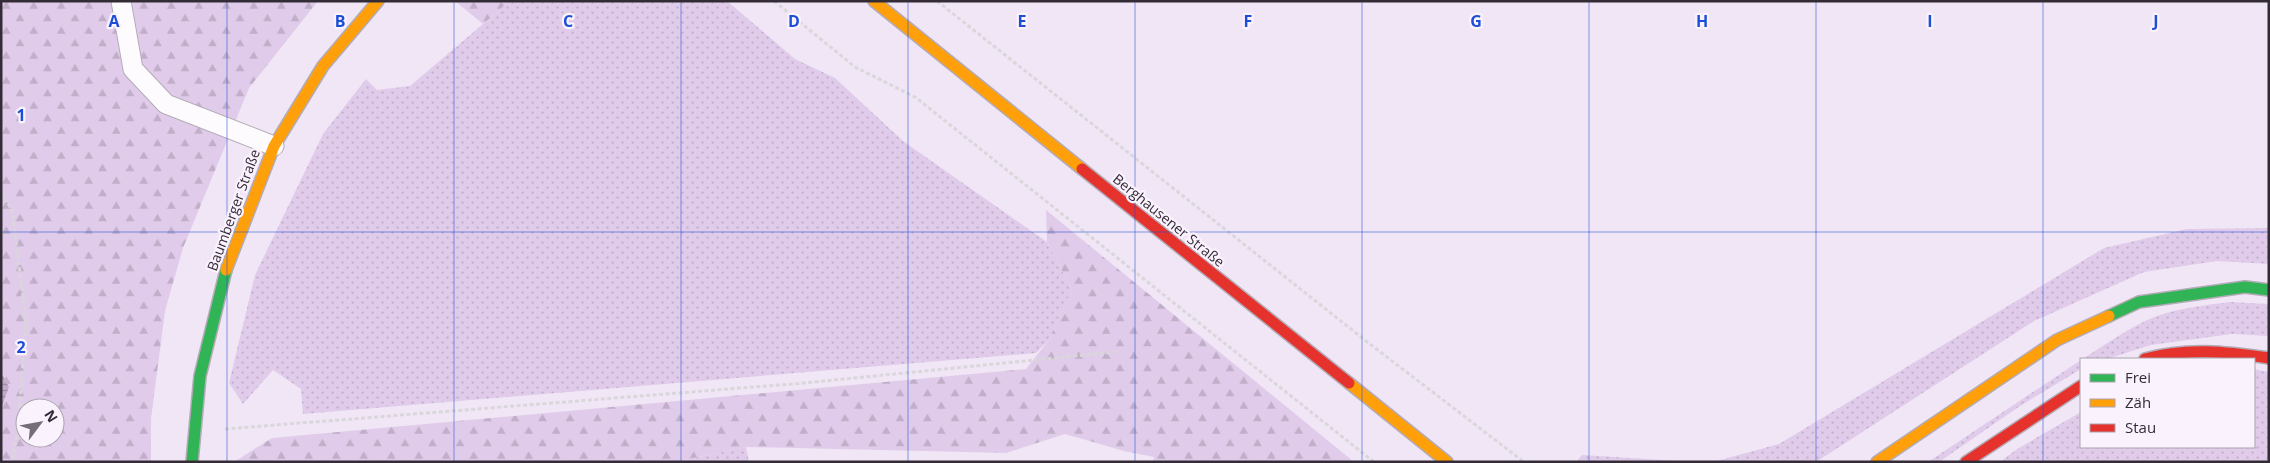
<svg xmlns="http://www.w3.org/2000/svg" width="2270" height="463" font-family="'Open Sans',sans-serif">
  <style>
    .grass { fill: url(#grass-dots) }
    .forest { fill: url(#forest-firs); fill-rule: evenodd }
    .water { fill: url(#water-rules) }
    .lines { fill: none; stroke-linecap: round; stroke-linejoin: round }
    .lane-casing { stroke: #b3abb7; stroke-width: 21 }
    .fast-casing { stroke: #b3abb7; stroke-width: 14 }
    .slow-casing { stroke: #b3abb7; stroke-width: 14 }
    .jam-casing { stroke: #b3abb7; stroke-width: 14 }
    .path { stroke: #dad7db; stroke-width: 3; stroke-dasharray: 4 2.5; stroke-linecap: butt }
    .lane { stroke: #fdfbfe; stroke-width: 19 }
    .fast { stroke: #30b455; stroke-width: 11 }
    .slow { stroke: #ff9f0a; stroke-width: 11 }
    .jam { stroke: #e5322d; stroke-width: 11 }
    .grid { fill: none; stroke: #1d4ed8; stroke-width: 1; stroke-opacity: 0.55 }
    .labels { text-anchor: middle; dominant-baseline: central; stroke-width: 4.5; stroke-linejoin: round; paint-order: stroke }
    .street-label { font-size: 14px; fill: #332c37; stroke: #faf2fd }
    .grid-label { font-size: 16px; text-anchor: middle; font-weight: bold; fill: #1d4ed8; stroke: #faf2fd; stroke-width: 4.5; stroke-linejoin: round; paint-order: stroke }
  </style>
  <defs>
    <pattern id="grass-dots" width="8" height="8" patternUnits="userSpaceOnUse" patternTransform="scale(1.25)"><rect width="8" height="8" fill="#e0ccea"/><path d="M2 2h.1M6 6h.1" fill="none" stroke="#c1afc9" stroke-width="1.8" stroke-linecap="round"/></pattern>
    <pattern id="forest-firs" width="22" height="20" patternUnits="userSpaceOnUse" patternTransform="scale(1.25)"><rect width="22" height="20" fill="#e0ccea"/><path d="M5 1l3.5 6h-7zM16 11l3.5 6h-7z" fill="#c1afc9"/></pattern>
    <pattern id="water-rules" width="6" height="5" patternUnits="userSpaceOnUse" patternTransform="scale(1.25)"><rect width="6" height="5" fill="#c1a9cd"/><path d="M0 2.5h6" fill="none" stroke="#9d8aa7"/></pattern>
  </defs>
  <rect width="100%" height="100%" fill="#f1e6f6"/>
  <g class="grass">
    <polygon points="510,1 727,1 795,59 835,78 903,141 1047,242 1072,290 1049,340 1036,353 303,414 301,389 273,370 243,404 229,383 255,275 323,134 366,79 377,90 410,86"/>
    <polygon points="2269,228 2269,264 2217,261 2144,272 2034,321 1816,462 1713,462 1779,444 2104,248 2187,229"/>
    <path d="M2230,302L2269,304V336L2232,334L2151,345L2107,359H2083C2106,344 2131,326 2157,316C2180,308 2206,305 2230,302Z"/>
    <polygon points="2081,360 2081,369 2020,406 1939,462 1928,462"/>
    <polygon points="2254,369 2269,372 2269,462 2000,462 2017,449 2081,412 2081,447 2254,447"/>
    <polygon points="746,447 749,462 675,462"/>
    <polygon points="1582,455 1695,462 1576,462"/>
  </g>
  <g class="forest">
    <path d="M1,1H318L249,88L183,248L165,311L151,419V462H1V409L9,387L1,372ZM25,408H55V438H25Z"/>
    <polygon points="455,1 510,1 483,24"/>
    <polygon points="1046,210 1354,462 1153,462 1154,457 1124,451 1065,434 1006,453 746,447 675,462 234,462 272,438 1026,369 1049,340 1072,290 1047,242"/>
  </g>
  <polygon class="water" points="1,372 9,387 1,409"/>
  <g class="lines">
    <defs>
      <polyline id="lane" points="121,1 133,69 166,104 274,146"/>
      <g id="fast">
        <polyline points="2109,316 2139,302 2245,287 2269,290"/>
        <polyline points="192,462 200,376 226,270"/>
      </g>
      <g id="slow">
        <polyline points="874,1 1082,169"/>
        <polyline points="226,270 274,146 323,66 378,1"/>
        <polyline points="1349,383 1447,462"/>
        <polyline points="1877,462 2057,340 2109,316"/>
      </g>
      <g id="jam">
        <polyline points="1082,169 1349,383"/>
        <path d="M2145,359C2187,347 2227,352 2269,358"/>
        <polyline points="1966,462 2081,386"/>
      </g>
    </defs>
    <use href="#lane" class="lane-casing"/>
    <use href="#fast" class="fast-casing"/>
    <use href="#slow" class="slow-casing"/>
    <use href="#jam" class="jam-casing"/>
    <g class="path">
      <polyline points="774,1 855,67 915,97 1374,462"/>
      <polyline points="937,1 1366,341 1524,462"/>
      <polyline points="1,193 12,210 26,320 18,428 12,462"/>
      <polyline points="225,429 804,383 1115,352"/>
    </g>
    <use href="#lane" class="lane"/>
    <use href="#fast" class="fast"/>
    <use href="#slow" class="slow"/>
    <use href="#jam" class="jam"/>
  </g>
  <path class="grid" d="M227,1V462M454,1V462M681,1V462M908,1V462M1135,1V462M1362,1V462M1589,1V462M1816,1V462M2043,1V462M1,232H2269"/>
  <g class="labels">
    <g class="street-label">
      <text transform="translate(233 210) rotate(-70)">Baumberger Straße</text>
      <text transform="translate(1169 220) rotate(39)">Berghausener Straße</text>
    </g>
  </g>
  <g class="grid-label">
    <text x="114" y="27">A</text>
    <text x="340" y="27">B</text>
    <text x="568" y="27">C</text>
    <text x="794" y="27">D</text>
    <text x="1022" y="27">E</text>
    <text x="1248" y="27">F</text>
    <text x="1476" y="27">G</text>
    <text x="1702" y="27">H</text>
    <text x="1930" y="27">I</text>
    <text x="2156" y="27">J</text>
    <text x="21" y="121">1</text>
    <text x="21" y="353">2</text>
  </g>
  <rect width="2270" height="463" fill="none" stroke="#332c37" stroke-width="5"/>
  <rect x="2080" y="358" width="175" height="90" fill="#faf2fd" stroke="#aaa3ae"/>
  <rect x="2090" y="374" width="25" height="8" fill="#30b455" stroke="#aaa3ae"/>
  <text x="2125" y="383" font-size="15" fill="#332c37">Frei</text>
  <rect x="2090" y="399" width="25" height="8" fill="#ff9f0a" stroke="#aaa3ae"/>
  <text x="2125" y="408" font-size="15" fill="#332c37">Zäh</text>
  <rect x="2090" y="424" width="25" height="8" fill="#e5322d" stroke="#aaa3ae"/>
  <text x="2125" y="433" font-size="15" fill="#332c37">Stau</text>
  <g transform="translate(40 423) rotate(58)"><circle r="24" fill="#faf2fd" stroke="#aaa3ae"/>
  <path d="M0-4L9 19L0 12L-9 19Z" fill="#766d7a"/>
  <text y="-8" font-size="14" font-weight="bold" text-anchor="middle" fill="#332c37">N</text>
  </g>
</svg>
